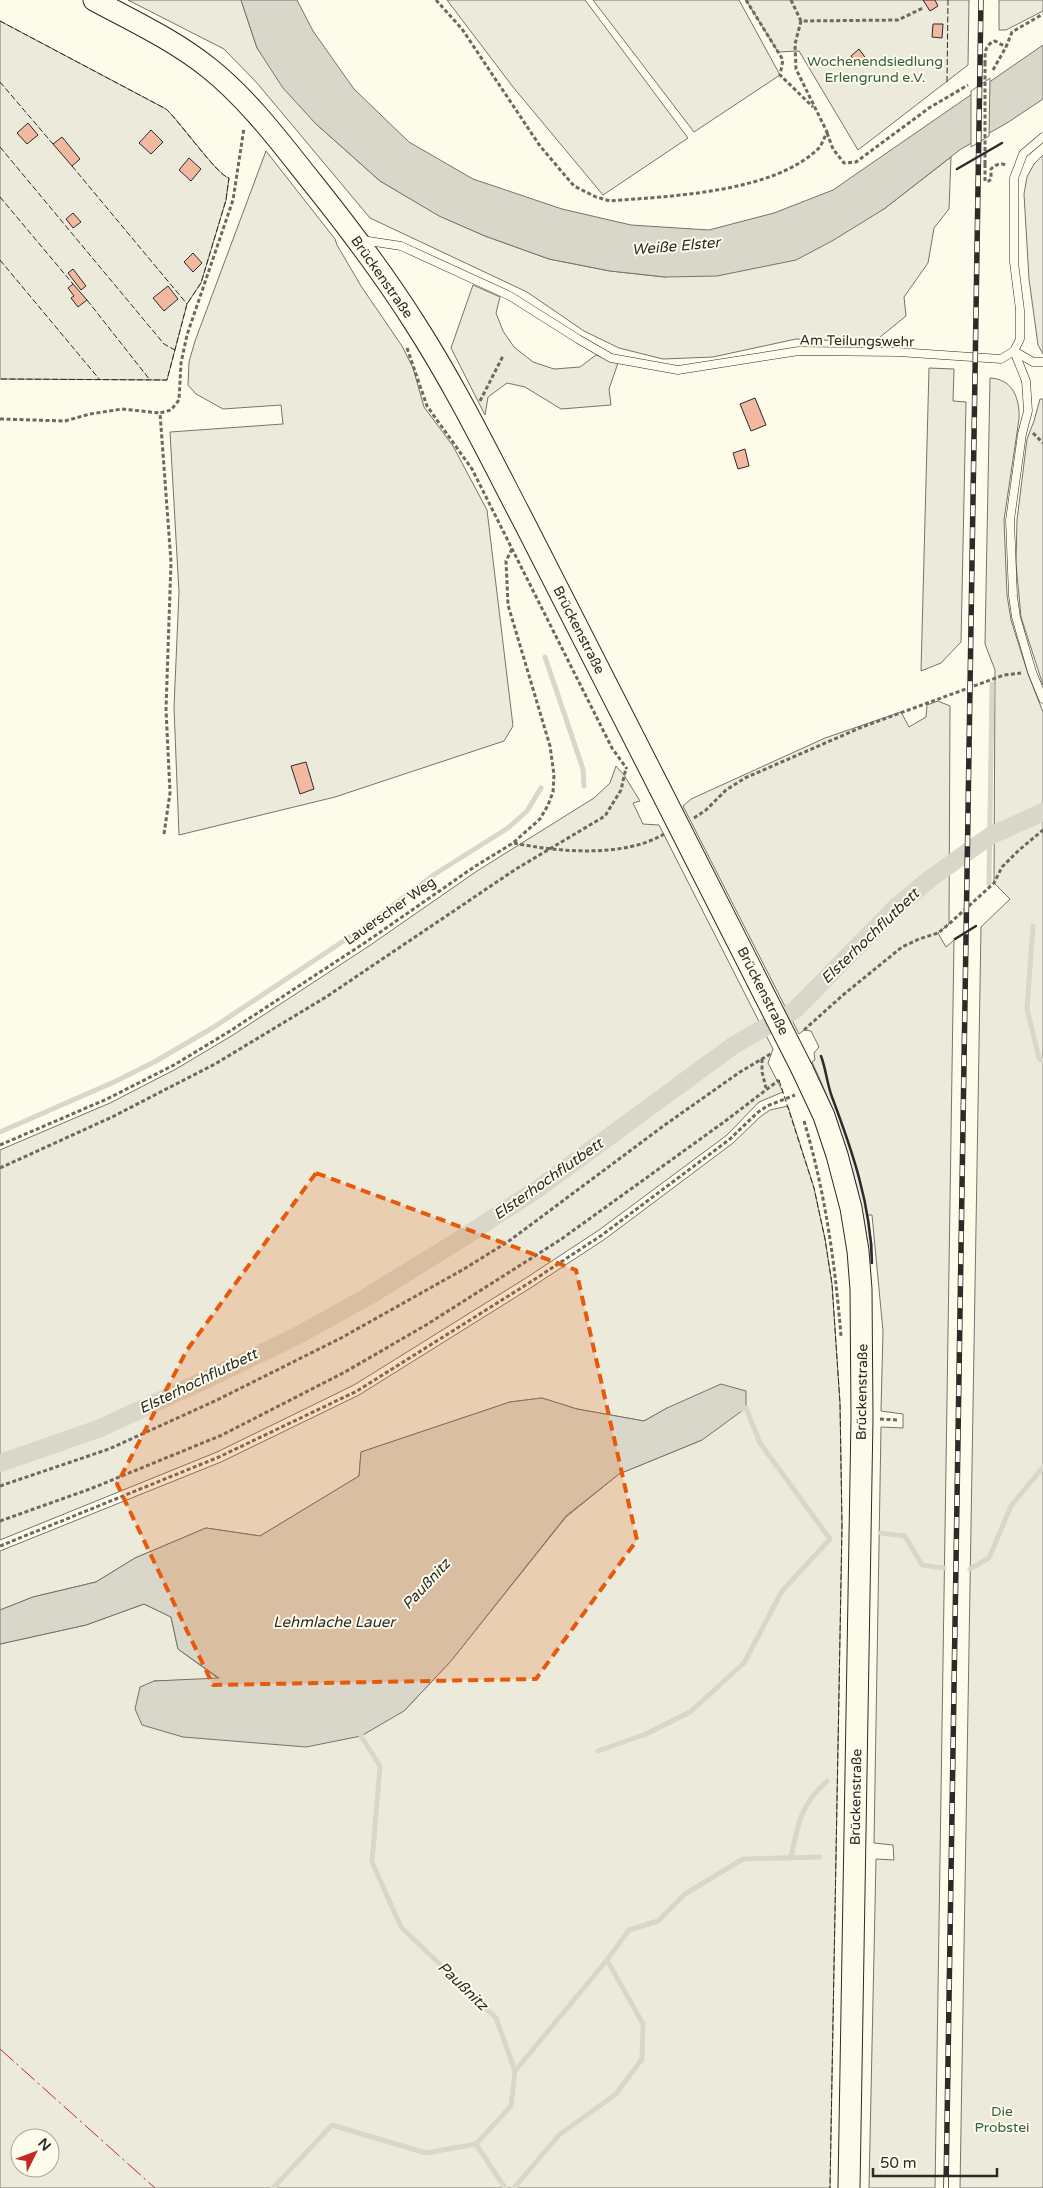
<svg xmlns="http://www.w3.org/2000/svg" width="1043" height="2188" font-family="'Varela Round',sans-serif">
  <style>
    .green { fill: #ecebdb; stroke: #74746e; fill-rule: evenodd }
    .parking { fill: #eceadb; stroke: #74746e }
    .water { fill: #d8d7c9; stroke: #74746e }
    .pier { fill: #fdfbea; stroke: #74746e }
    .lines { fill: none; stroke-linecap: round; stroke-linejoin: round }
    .stream { stroke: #d8d7c9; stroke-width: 5 }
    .canal { stroke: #d8d7c9; stroke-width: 18 }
    .building { fill: #f2b8a0; stroke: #2b2b2b }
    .service-casing { stroke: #2b2b2b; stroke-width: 9 }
    .secondary-casing { stroke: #2b2b2b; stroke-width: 23 }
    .path { stroke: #6a6964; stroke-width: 3; stroke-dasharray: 4 2.5; stroke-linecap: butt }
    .service { stroke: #fdfbea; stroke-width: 8 }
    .secondary { stroke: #fdfbea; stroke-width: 21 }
    .rail-casing { stroke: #2b2b2b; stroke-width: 5.5 }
    .rail { stroke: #fdfbea; stroke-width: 4; stroke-dasharray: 11; stroke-linecap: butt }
    .secondary-bridge-casing { stroke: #2b2b2b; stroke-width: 23; stroke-linecap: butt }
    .path-bridge { stroke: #6a6964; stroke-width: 3; stroke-dasharray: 4 2.5; stroke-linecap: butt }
    .secondary-bridge { stroke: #fdfbea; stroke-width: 21 }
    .fence { stroke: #2b2b2b; stroke-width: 1; stroke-dasharray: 6 2.5; stroke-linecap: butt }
    .wall { stroke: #2b2b2b; stroke-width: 2.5 }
    .power { stroke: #c62828; stroke-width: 1; stroke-dasharray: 18 4 2.5 4; stroke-linecap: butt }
    .marked { fill: #e8590c; fill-opacity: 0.2; stroke: #e8590c; stroke-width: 4; stroke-dasharray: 10 6; stroke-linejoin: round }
    .labels { text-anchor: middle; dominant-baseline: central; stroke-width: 4; stroke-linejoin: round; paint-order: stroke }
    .park-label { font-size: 14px; fill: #34623c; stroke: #fdfbea }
    .street-label { font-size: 14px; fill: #2b2b2b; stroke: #fdfbea }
    .water-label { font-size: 15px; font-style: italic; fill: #2b2b2b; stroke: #fdfbea }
  </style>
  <rect width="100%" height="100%" fill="#fdfbea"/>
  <g class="green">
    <polygon points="128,0 241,0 257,48 315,123 380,181 440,216 485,236 549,259 610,271 665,277 884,209 951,157 949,209 934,228 928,263 904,297 906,316 874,342 796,339 713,357 663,359 619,348 584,331 527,292 370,218 257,83 224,49"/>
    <polygon points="447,0 585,0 688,138 603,195 513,87"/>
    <polygon points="593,0 739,0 780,75 694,132"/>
    <polygon points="746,0 969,0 968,65 858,150 799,51 778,52"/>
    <polygon points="999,0 1043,0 1043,11 1006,30 999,30"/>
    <path d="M0,21L166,109C180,121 218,176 229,178L226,200L201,283L187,304L167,380L0,379Z"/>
    <polygon points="266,151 335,239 337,245 361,286 402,346 413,368 424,407 453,446 487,510 513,726 504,741 335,797 179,835 174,707 179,592 170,432 283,424 281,405 223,409 196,394 188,385 189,362 195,341"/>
    <polygon points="1043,155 1043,354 1038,345 1029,279 1024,194 1027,177 1034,164"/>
    <polygon points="929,368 954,369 953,401 966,402 961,642 941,663 921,671"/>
    <path d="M990,378C1013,379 1020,399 1019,419L1004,520L1007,595L1011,620L1028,674L1043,712V2188H960L981,927L1010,899L994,883L995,670L985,644Z"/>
    <polygon points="1040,399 1043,399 1043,685 1021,617 1016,564 1017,520 1027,439 1034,421"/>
    <path d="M938,701L950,706L949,924L938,933L946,947L954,940L935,2188H869L876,1859L894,1860L893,1845L874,1843L881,1427L903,1428V1414L881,1411L883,1331L872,1215H867L872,1244V1263H870C863,1193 842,1126 812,1062L815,1060L814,1053L819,1047L811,1031L804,1030L799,1034L683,806L691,799L825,738L901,712L909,727L926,717L927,705Z"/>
    <polygon points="616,766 624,775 640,801 633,803 643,824 659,825 773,1049 768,1063 783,1092 759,1102 727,1135 599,1230 526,1278 354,1385 217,1452 0,1540 0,1150 110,1103 176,1069 233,1035 369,946 477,871 594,798 610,783"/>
    <path d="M788,1106L814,1188L825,1239L832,1284L840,1403L842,1526L830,2188H0V1644L86,1625L144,1604L171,1617L178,1649L219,1679L154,1681L404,1711L451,1661L566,1517L619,1474L702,1440L667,1408L644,1421L577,1409L542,1398L510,1402L361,1452L359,1476L260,1536L206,1528L135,1558L96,1582L33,1597L0,1610V1551L221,1462L359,1395L532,1287L605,1239L733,1143L760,1117L770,1110ZM20,2138H50V2168H20Z"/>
  </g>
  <polygon class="parking" points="473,285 500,297 496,313 503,331 514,347 533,362 554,369 580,367 596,355 618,363 609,389 611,405 561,409 525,387 507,383 488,397 485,415 451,348"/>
  <g class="water">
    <polygon points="241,0 297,0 313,31 354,89 409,142 473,179 562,209 631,225 709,230 774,213 833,190 1043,45 1043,99 1007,123 961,149 884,209 832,241 796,260 717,276 665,277 610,271 549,259 485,236 439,216 380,181 315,123 283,88 257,48"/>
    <polygon points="721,1384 746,1391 746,1408 702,1440 619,1474 566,1516 451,1661 404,1711 361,1736 306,1747 183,1737 142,1725 135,1709 140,1687 154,1681 219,1678 178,1649 171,1617 144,1604 86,1625 0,1644 0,1610 33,1597 96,1582 135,1558 206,1528 260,1536 359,1476 361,1452 510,1402 542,1398 577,1409 644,1421 667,1408"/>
  </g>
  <polygon class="pier" points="990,78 989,136 971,147 971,91"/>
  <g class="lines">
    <g class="stream">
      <polyline points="545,657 583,769 584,786"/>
      <polyline points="989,884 992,684"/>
      <polyline points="1033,926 1027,1009 1039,1058 1043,1061"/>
      <polyline points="0,1132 114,1082 156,1061 214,1027 357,932 435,874 508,828 527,811 541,788"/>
      <polyline points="881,1533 905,1536 922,1565 944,1568"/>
      <polyline points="970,1569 989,1558 1011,1506 1043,1467"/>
      <polyline points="361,1731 361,1736 380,1766 372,1862 401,1927 496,2018 515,2071 511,2106 476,2144"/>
      <polyline points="598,1751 646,1734 690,1712 744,1663 782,1591 830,1539 760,1443 746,1408 741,1409"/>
      <path d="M791,1858C798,1823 800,1806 827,1781"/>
      <polyline points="515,2071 607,1960"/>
      <polyline points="476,2144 505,2188"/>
      <polyline points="273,2188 332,2125 426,2153 476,2144"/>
      <polyline points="514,2188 559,2135 616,2094 642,2059 643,2024 607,1960 629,1930 658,1921 685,1894 743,1859 820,1857"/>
    </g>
    <polyline class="canal" points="0,1463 98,1429 205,1380 293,1338 367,1297 456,1242 539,1188 734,1045 795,1010 894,909 931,878 990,836 1043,812"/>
  </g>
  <g class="building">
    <polygon points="923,0 935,0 938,6 930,11"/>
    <polygon points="933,24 943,24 942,38 932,37"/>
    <polygon points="859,49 867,60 859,66 851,56"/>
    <polygon points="28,123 38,135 27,144 17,133"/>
    <polygon points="151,130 163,142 151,154 139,143"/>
    <polygon points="62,137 80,159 72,166 53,144"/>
    <polygon points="189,158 201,169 191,181 179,170"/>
    <polygon points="73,213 81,222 73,228 66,219"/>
    <polygon points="193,253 202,263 193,272 184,262"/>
    <polygon points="73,269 86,286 81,290 68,273"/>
    <polygon points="73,284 87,300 78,307 71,298 74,296 68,288"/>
    <polygon points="168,286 178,299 164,311 153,298"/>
    <polygon points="755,398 766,425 751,431 740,404"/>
    <polygon points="745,449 749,466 738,469 733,453"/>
    <polygon points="306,762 314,789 300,794 291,766"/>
  </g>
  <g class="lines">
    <defs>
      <g id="service">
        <polyline points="362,240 401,246 510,296 578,339 611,358 678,370 799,351 898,352 1001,359 1014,351 1020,339 1020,310 1014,262 1014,178 1023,154 1043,137"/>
        <polyline points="1014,351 1026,381 1028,411 1022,434 1010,520 1013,596 1016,617 1032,672 1043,699"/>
        <polyline points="1014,351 1033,362 1043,362"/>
      </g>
      <g id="secondary">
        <path d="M94,0C133,21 174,40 209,68C249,100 280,142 312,182C348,227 383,273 414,322C456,387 490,457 526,526C570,613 614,700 659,787"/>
        <polyline points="802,1069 824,1116 837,1155 851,1208 858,1251 861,1289 862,1418 849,2188"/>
      </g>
    </defs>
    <use href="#service" class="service-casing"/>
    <use href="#secondary" class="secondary-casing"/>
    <g class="path">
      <path d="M436,0L462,29L540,146L574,186L596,197L610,201C670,196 772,193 818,149C822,145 824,138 827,132L796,69L795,44L801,21"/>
      <polyline points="746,0 783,60 780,75 813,107"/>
      <polyline points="791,0 801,21 898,20 923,8"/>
      <path d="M985,64C985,54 984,45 995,41L1006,47"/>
      <polyline points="993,70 1006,47 1012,32 1043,14"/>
      <polyline points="827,133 833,149 844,163 856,162 929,108 968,85"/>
      <path d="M985,164V181H989L991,179V169C996,164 1001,163 1007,165"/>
      <polyline points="407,348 427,406 472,469 612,748 627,769"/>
      <polyline points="480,401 503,356"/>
      <polyline points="0,419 65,421 90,414 122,409 160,413"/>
      <polyline points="1033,433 1043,443"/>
      <polyline points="694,818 706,810 726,790 745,778 862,727 1004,675 1021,673"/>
      <polyline points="164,834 170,793 166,709 171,562 160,413 171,410 179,400 181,363 187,335 233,200 244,128"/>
      <path d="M514,843C558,852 624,858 664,834"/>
      <polyline points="804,1030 843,995 902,947 919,939 938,933 949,924 994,883 1002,867 1019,850 1043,830"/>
      <polyline points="762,1059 762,1072 766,1088"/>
      <path d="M804,1121C825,1191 835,1263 841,1336"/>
      <polyline points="0,1145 107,1099 174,1065 230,1031 366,942 474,867 513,843 540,819 548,805 553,792 554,775 550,746 508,605 506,561 512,549"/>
      <polyline points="0,1168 112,1117 215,1064 326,997 516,869 605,816 621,790 626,768"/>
      <polyline points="880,1419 897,1420"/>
      <polyline points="0,1486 109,1449 217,1400 341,1338 464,1269 509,1241 662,1127 740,1072 772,1053"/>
      <polyline points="0,1521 90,1489 222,1435 345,1372 426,1325 560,1240 724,1122 779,1080"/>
      <polyline points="0,1546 219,1457 357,1391 529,1283 602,1235 730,1139 757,1113 767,1106 795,1095"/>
    </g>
    <use href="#service" class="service"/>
    <use href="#secondary" class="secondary"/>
    <defs>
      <polyline id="rail" points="946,2188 981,0"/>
    </defs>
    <use href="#rail" class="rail-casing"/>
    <use href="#rail" class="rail"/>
    <defs>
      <polyline id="secondary-bridge" points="659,787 802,1069"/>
    </defs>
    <use href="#secondary-bridge" class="secondary-bridge-casing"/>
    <polyline class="path-bridge" points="985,164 985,64"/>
    <use href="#secondary-bridge" class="secondary-bridge"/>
    <g class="fence">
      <path d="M0,21L166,109C179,121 218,176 229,178L226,200L201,283L187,304L167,380L0,379"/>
      <polyline points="0,82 53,144"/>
      <polyline points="947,82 948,0"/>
      <polyline points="0,147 164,344 175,350"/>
      <polyline points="72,166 187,304"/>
      <polyline points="0,197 73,284"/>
      <polyline points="0,260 100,380"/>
      <polyline points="87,300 150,380"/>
      <polyline points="779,1080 814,1188 825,1239 832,1284 840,1403 842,1526 830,2188"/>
    </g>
    <g class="wall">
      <polyline points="957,169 1002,143"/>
      <polyline points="955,939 976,926"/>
      <path d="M821,1056C826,1069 827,1084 832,1097C852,1150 871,1205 872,1263"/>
    </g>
    <polyline class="power" points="0,2049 155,2188"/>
  </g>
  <path class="marked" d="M316,1173L576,1270L637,1540L536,1679L213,1685L117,1484L187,1350Z"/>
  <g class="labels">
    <g class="park-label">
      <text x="875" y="61">Wochenendsiedlung<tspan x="875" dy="16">Erlengrund e.V.</tspan></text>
      <text x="1002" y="2111">Die<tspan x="1002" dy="16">Probstei</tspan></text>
    </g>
    <g class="street-label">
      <text transform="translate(382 277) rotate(55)">Brückenstraße</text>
      <text transform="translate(857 341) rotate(1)">Am Teilungswehr</text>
      <text transform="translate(579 630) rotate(63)">Brückenstraße</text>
      <text transform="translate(390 911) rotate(-35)">Lauerscher Weg</text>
      <text transform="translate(763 991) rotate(63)">Brückenstraße</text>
      <text transform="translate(862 1392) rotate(-89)">Brückenstraße</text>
      <text transform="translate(856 1797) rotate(-89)">Brückenstraße</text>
    </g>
    <g class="water-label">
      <text transform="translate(676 246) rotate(-5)">Weiße Elster</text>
      <text transform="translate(870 936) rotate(-44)">Elsterhochflutbett</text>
      <text transform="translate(548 1179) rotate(-35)">Elsterhochflutbett</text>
      <text transform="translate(198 1381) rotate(-26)">Elsterhochflutbett</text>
      <text transform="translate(426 1584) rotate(-47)">Paußnitz</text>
      <text x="334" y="1622">Lehmlache Lauer</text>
      <text transform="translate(463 1986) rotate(44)">Paußnitz</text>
    </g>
  </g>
  <g transform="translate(35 2153) rotate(48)"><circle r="24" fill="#fdfbea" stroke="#a9a89e"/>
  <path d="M0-4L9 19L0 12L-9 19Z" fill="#c62828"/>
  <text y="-8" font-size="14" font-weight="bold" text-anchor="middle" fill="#2b2b2b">N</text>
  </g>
  <path d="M873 2168v8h124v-8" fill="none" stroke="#2b2b2b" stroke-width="2.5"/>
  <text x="880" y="2168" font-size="15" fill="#2b2b2b" stroke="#fdfbea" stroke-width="4" paint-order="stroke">50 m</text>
</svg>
